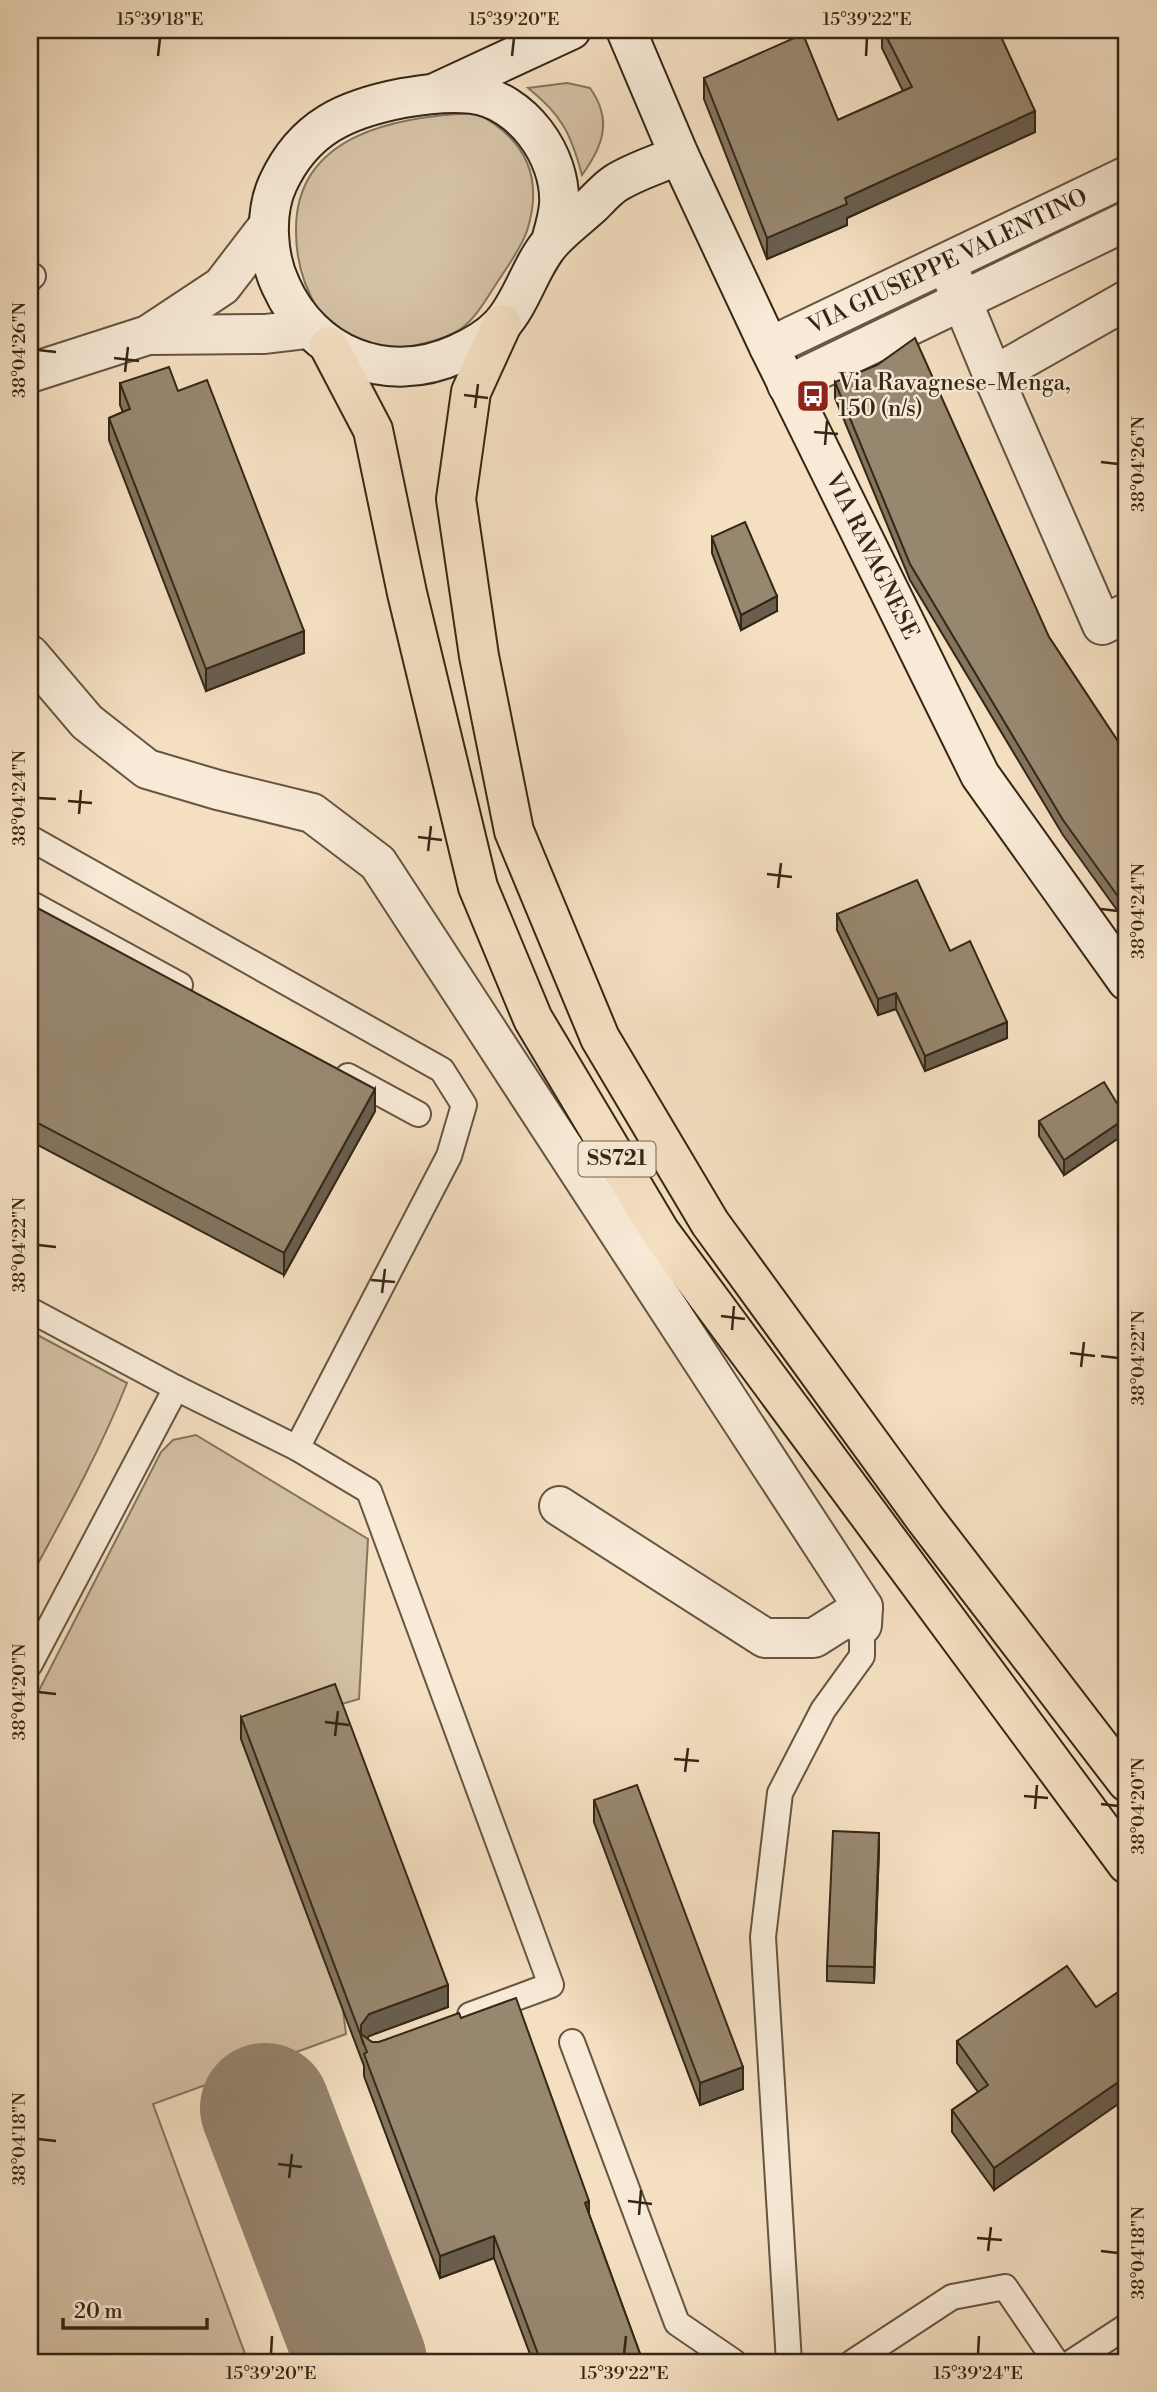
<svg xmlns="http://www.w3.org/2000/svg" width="1157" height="2392" font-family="'Libre Bodoni',serif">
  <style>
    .green { fill: #d4c0a4; stroke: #84745d; stroke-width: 2 }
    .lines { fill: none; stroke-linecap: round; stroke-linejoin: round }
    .taxiway { stroke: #94836c; stroke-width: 130 }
    .service-casing { stroke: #655541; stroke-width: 28 }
    .minor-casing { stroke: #655541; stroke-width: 42 }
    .secondary-casing { stroke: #352716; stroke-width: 42 }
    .trunk-casing { stroke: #352716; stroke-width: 42 }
    .service { stroke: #f8ead7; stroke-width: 24 }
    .minor { stroke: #f8ead7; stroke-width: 38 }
    .secondary { stroke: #f8ead7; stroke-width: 38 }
    .trunk { stroke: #f4dfc1; stroke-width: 38 }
    .wall { fill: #83745f; stroke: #352716; stroke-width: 2 }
    .shaded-wall { fill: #6a5e4e; stroke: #352716; stroke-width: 2 }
    .building { fill: #98876f; stroke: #352716; stroke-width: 2 }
    .ticks { fill: none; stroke: #352716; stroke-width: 2.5 }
    .labels { text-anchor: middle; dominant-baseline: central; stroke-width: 5; stroke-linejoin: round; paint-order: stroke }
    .shield { fill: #f8ead7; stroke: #706250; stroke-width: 2 }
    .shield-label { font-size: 21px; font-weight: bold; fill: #352716 }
    .street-label { font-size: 23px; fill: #352716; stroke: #f8ead7 }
    .poi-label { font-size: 23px; fill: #352716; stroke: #f8ead7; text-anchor: start }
    .neatline { fill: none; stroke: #352716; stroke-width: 2.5 }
    .ticks-label { font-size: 18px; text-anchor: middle; fill: #352716 }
  </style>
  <rect width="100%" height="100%" fill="#f4dfc1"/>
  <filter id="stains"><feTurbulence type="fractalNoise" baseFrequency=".00286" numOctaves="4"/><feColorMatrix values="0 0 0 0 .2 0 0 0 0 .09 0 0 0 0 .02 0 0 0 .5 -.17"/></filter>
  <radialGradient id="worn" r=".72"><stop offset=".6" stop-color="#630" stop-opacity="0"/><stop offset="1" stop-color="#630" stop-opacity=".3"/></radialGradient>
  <g class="green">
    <path d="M567,83L590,88C613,120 603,146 582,175C571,134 562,115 528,88Z"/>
    <path d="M476,113C525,138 544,177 527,231C521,248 508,266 498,281C487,298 473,324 454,333C436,342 396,352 377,346C365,343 354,337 343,330C334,325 325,320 319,311C303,286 296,261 296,231C295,133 399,116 476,113Z"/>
    <path d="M30,1331L127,1383C100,1451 65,1514 30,1578Z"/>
    <polygon points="196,1435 368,1539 359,1699 335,1706 343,2010 346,2034 153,2104 248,2362 30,2362 30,1708 161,1452 173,1440"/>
  </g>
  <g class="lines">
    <polyline class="taxiway" points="265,2108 362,2362"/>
    <defs>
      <g id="service">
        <polyline points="30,279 33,276"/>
        <polyline points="30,838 442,1070 464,1105 449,1156 297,1448 369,1491 551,1985 470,2015"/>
        <polyline points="30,903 180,985"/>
        <polyline points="348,1076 418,1114"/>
        <polyline points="30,1310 176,1388 297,1448"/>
        <polyline points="30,1664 176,1388"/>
        <polyline points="572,2042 677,2323 734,2362"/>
        <polyline points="789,2362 763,1937 780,1793 823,1710 862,1656 862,1625"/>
        <polyline points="853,2362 952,2297 1005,2287 1056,2362"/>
        <polyline points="1072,2362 1127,2326"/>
      </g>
      <g id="minor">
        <polyline points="953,279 993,376 1127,300"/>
        <polyline points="148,335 265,334 307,329"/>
        <path id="s1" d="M769,347L1127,176"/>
        <polyline points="30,373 148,335 222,286 268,226"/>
        <polyline points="993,376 1102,625 1127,613"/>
        <polyline points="787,385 1127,221"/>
        <polyline points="30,655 87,722 147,769 218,790 312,813 378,863 863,1607 862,1625"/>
        <polyline points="559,1506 765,1638 814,1638 863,1607"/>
      </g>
      <g id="secondary">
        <path id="s2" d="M626,30L679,155L769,347L980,775L1127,981"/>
        <polyline points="437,92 571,30"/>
        <path d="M551,241C554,230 558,217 559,205C562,156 522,100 472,94C448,91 426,94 403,98C346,109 304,127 278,183C264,213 267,257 281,286C312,355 386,386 457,354C473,347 488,339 501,325C523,301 531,263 553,240C565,227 580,216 593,204C600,197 608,188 616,183C635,171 659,164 679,155"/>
      </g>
      <g id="trunk">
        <polyline points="502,324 471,392 456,499 479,656 514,831 600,1038 710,1223 926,1520 1127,1782"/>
        <polyline points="329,346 373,430 407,593 478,887 533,1019 660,1232 1127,1864"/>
      </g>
    </defs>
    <use href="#service" class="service-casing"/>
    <use href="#minor" class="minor-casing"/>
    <use href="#secondary" class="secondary-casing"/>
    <use href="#trunk" class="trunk-casing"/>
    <use href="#service" class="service"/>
    <use href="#minor" class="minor"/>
    <use href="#secondary" class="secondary"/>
    <use href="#trunk" class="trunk"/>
  </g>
  <g class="wall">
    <polygon points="882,30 998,30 1035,132 847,218 847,225 767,259 704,99 704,78 838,120 903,91 882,48"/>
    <polygon points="835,382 1049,637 1127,755 1127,924 1063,835 910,580 835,398"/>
    <polygon points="120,383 178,391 304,653 206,691 109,440 109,418 123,412 120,405"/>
    <polygon points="712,537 777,611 741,630 712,553"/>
    <polygon points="30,904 375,1111 284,1275 30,1141"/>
    <polygon points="837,914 950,951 1007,1038 925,1071 896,1009 878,1015 837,930"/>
    <polygon points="1127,925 1127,943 1126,941 1126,926"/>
    <polygon points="1039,1121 1126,1133 1064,1175 1039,1136"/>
    <polygon points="241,1717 448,2007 369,2036 367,2039 372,2042 379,2042 461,2018 589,2214 643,2362 533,2362 494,2258 440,2278 364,2076 364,2066 241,1739"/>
    <polygon points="594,1800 743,2089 700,2105 594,1822"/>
    <polygon points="879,1849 874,1983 827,1981 827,1966"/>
    <polygon points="1096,2007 994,2190 952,2132 952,2110 978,2092 957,2063 957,2041"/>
  </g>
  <g class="shaded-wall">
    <polygon points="1035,111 1035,132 847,218 847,225 767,259 767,238 845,198"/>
    <polygon points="777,596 777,611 741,630 741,615"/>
    <polygon points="304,631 304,653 206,691 206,669"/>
    <polygon points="896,993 896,1009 878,1015 878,999"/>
    <polygon points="1007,1022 1007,1038 925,1071 925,1056"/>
    <polygon points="375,1089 375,1111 284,1275 284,1253"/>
    <polygon points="1126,1118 1126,1133 1064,1175 1064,1160"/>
    <polygon points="879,1833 879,1849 874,1983 874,1967"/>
    <polygon points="448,1985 448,2007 369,2036 363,2043 361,2036 361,2025 369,2014"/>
    <polygon points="743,2067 743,2089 700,2105 700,2083"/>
    <polygon points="1127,2076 1127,2098 994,2190 994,2168"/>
    <polygon points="589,2201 589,2223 585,2203"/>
    <polygon points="494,2236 494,2258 440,2278 440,2256"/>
  </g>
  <g class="building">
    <polygon points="883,30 998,30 1035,111 845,198 847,204 767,238 704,78 803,34 838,120 912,87"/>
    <polygon points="915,338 1049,637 1127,755 1127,909 1063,820 910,564 835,382 877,365"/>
    <polygon points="169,367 178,391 207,380 304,631 206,669 109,418 130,409 120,383"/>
    <polygon points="745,522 777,596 741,615 712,537"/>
    <polygon points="917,880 950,951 970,941 1007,1022 925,1056 896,993 878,999 837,914"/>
    <polygon points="30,904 375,1089 284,1253 30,1119"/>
    <polygon points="1104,1082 1126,1118 1064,1160 1039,1121"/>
    <polygon points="335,1684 448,1985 369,2014 361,2025 361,2034 372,2042 379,2042 459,2013 461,2018 516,1998 589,2201 585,2203 643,2362 541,2362 494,2236 440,2256 364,2054 367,2052 241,1717"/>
    <polygon points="637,1785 743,2067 700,2083 594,1800"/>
    <polygon points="833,1831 879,1833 874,1967 827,1966"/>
    <polygon points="1067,1966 1096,2007 1127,1986 1127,2076 994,2168 952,2110 988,2085 957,2041"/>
  </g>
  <path class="ticks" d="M158,56L160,38M512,56L514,38M866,56L867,38M38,350L56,352M114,358L139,361M125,372L128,347M464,395L488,398M475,408L478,384M814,432L838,434M825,445L827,421M1101,462L1118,464M38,798L56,799M68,801L92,803M79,814L81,790M418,837L442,840M428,851L431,826M767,874L792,877M778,888L781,863M1101,909L1118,911M38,1245L56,1247M371,1280L395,1282M382,1293L385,1269M721,1316L745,1319M732,1330L734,1306M1070,1353L1095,1356M1101,1356L1118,1358M1081,1367L1084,1342M38,1692L56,1694M325,1722L349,1725M335,1736L338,1711M674,1759L699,1761M685,1772L688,1748M1024,1796L1048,1798M1101,1804L1118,1806M1035,1809L1037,1785M38,2139L56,2141M278,2164L302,2167M289,2178L292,2154M628,2201L652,2204M639,2215L641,2190M977,2238L1002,2240M988,2251L991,2227M1101,2251L1118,2253M271,2354L272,2336M624,2354L626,2336M978,2354L979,2336"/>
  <defs>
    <symbol id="bus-square" viewBox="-11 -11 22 22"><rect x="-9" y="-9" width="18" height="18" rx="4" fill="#8f2418" stroke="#f8ead7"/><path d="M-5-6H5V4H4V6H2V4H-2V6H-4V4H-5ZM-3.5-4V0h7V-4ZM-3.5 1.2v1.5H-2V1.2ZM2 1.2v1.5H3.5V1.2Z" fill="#fff"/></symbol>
  </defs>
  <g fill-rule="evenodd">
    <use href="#bus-square" x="794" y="377" width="38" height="38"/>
  </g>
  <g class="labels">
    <rect class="shield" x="578.5" y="1141.5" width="77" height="35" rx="5"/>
    <g class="shield-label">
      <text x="617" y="1159">SS721</text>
    </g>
    <g class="street-label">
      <text stroke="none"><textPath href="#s1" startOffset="198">VIA GIUSEPPE VALENTINO</textPath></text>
      <text stroke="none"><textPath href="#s2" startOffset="581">VIA RAVAGNESE</textPath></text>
    </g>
    <g class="poi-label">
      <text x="838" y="383">Via Ravagnese-Menga,<tspan x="838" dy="26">150 (n/s)</tspan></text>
    </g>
  </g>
  <rect width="1157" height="2392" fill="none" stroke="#f4dfc1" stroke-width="77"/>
  <path d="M63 2318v10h144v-10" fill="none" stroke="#352716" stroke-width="3.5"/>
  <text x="74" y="2318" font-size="21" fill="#352716" stroke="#f8ead7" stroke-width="5" paint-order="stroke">20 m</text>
  <rect x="38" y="38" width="1080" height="2316" class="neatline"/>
  <g class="ticks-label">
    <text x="160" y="25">15°39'18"E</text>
    <text x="514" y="25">15°39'20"E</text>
    <text x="867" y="25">15°39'22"E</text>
    <text transform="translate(19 350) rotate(-90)" y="6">38°04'26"N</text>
    <text transform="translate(1138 464) rotate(-90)" y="6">38°04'26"N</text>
    <text transform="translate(19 798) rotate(-90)" y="6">38°04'24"N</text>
    <text transform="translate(1138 911) rotate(-90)" y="6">38°04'24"N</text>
    <text transform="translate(19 1245) rotate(-90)" y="6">38°04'22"N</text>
    <text transform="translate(1138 1358) rotate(-90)" y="6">38°04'22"N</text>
    <text transform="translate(19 1692) rotate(-90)" y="6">38°04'20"N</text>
    <text transform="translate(1138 1806) rotate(-90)" y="6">38°04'20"N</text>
    <text transform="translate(19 2139) rotate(-90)" y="6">38°04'18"N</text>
    <text transform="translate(1138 2253) rotate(-90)" y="6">38°04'18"N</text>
    <text x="271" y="2379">15°39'20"E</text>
    <text x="624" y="2379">15°39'22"E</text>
    <text x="978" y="2379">15°39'24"E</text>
  </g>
  <rect width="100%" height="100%" filter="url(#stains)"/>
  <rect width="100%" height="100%" fill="url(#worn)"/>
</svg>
